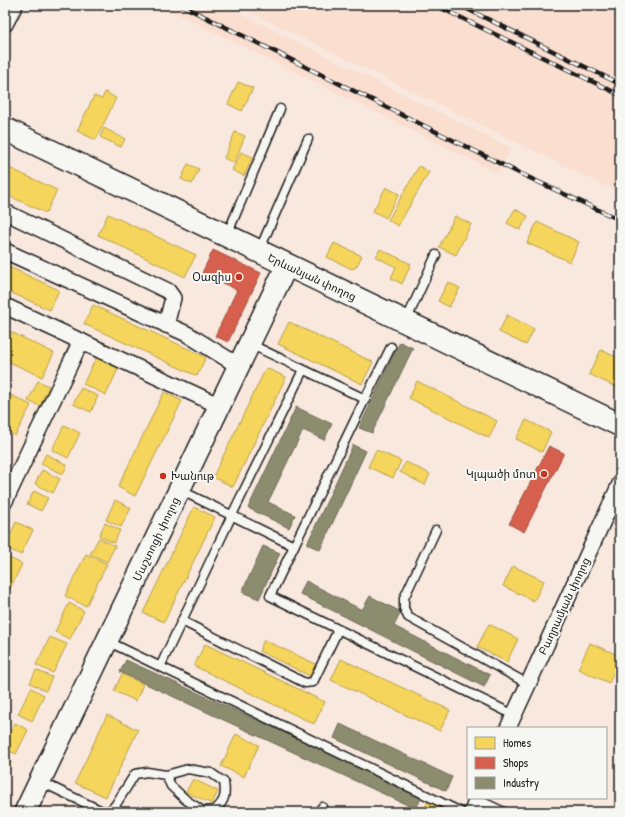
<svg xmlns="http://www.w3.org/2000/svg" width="625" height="817" font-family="'Patrick Hand','Noto Sans Armenian',sans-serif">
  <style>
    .built { fill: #faded0 }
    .homes { fill: #f6d55c; stroke: #b59e49 }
    .shops { fill: #d6604d; stroke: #9e4c3e }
    .industry { fill: #8c8c6e; stroke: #6a6a55 }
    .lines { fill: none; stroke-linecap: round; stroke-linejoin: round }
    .lane-casing { stroke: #1c1c1c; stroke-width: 11 }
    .street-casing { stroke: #1c1c1c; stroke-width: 18 }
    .secondary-casing { stroke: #1c1c1c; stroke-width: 24 }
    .highway-casing { stroke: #1c1c1c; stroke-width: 25 }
    .lane { stroke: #f6f6f2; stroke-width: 8 }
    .street { stroke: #f6f6f2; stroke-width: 15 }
    .secondary { stroke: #f6f6f2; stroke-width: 21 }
    .highway { stroke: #f6f6f2; stroke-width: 22 }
    .rail-casing { stroke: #1c1c1c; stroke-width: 4.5 }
    .rail { stroke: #f6f6f2; stroke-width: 3; stroke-dasharray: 9; stroke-linecap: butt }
    .poi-dot { fill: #c8321e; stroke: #f6f6f2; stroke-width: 1.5 }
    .labels { text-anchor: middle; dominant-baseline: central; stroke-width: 4; stroke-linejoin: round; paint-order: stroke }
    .poi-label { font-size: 11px; fill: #1c1c1c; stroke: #f6f6f2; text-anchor: end }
    .street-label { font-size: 11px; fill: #1c1c1c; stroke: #f6f6f2 }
  </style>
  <rect width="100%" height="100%" fill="#f8e8de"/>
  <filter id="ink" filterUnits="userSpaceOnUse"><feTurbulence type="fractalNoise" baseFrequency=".025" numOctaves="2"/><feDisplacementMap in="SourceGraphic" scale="8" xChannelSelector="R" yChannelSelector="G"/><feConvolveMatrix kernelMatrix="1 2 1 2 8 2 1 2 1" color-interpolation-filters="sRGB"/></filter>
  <g filter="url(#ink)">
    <g class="built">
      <polygon points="160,5 222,5 511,148 498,173"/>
      <polygon points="236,5 620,5 620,193"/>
    </g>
    <g class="homes">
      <polygon points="238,82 253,88 242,111 228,104"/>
      <polygon points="105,92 116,98 96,140 77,131 94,96 102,99"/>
      <polygon points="104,128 125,139 121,147 100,137"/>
      <polygon points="235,132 245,136 234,163 224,158"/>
      <polygon points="241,152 253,157 244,176 232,170"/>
      <polygon points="188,164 199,169 192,184 181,179"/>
      <polygon points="5,166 57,190 46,213 5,194"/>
      <polygon points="419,166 429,172 398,226 388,220"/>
      <polygon points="386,187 399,194 386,218 373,211"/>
      <polygon points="515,209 528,216 520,230 507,223"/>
      <polygon points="108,214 196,255 185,277 98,235"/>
      <polygon points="455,216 471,224 456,255 439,247"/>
      <polygon points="537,222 579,242 570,262 527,243"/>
      <polygon points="334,243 362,256 356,267 352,269 327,257"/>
      <polygon points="380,249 411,264 402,284 391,278 396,267 376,257"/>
      <polygon points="5,265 59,290 50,310 5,290"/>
      <polygon points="448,282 460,288 449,307 438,301"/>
      <polygon points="93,305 206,357 197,376 84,324"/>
      <polygon points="507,315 534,329 526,345 499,332"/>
      <polygon points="289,322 373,362 362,384 278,344"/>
      <polygon points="5,329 54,353 42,377 5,360"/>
      <polygon points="601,350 620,359 620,389 589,374"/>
      <polygon points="97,356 119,367 106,395 83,384"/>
      <polygon points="266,368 286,377 233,487 213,477"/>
      <polygon points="38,381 49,386 40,406 28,401"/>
      <polygon points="417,381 497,421 489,438 409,398"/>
      <polygon points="81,388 98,396 91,412 73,404"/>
      <polygon points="5,392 31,405 15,436 5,430"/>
      <polygon points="164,392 182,401 135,496 118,487"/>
      <polygon points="526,420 551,432 542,452 516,439"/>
      <polygon points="64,425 80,433 68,458 52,450"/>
      <polygon points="376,450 401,461 393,478 368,467"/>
      <polygon points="46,454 67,465 63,474 41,464"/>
      <polygon points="406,462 430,474 425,485 400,472"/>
      <polygon points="42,470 60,479 53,493 35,484"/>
      <polygon points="34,491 48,498 41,511 27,504"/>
      <polygon points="115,500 131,508 121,527 106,520"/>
      <polygon points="194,507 215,517 164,622 143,613"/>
      <polygon points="16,522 33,530 21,555 5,547"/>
      <polygon points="105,523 120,530 114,543 99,536"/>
      <polygon points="99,538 115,546 107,562 90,554"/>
      <polygon points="86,554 107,564 86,606 65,596"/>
      <polygon points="5,556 22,564 5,599"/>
      <polygon points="513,566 544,581 534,601 503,586"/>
      <polygon points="69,603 84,611 70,639 55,632"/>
      <polygon points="489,624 518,639 507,662 477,647"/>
      <polygon points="50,637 67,644 53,673 36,665"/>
      <polygon points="264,640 318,665 312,677 259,651"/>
      <polygon points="590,643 620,656 620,659 609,683 578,669"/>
      <polygon points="205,644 325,702 314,724 194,666"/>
      <polygon points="341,659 450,710 440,731 331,680"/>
      <polygon points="36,670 52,677 46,691 30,683"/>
      <polygon points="122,674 143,684 136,701 114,691"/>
      <polygon points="31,688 44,695 32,721 18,714"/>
      <polygon points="107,715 138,730 106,797 75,783"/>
      <polygon points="15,723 28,730 16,754 5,749 5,743"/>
      <polygon points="236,734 259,745 244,777 221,766"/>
      <polygon points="5,758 11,762 5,775"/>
      <polygon points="193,779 218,791 212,804 186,792"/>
      <polygon points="429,799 446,807 443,812 423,812"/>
    </g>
    <g class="shops">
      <polygon points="213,250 261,273 228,342 215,336 237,290 202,273"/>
      <polygon points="549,446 564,453 524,532 509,524"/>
    </g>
    <g class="industry">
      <polygon points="400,342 413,348 372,433 359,428"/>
      <polygon points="296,407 332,424 324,440 303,430 268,502 295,515 289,528 248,508"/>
      <polygon points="353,445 366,451 320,550 307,544"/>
      <polygon points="263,546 280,553 259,599 242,592"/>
      <polygon points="306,581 362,610 370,596 401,612 394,626 490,675 484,687 300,594"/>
      <polygon points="126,660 422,796 416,809 120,672"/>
      <polygon points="340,724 452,777 446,791 334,738"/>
    </g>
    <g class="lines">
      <defs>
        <g id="lane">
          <polyline points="227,235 280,109"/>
          <polyline points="259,251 308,139"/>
          <polyline points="406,321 436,255"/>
          <polyline points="250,344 365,399 391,347"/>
          <polyline points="180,490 294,546 270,596 514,715"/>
          <polyline points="436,530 404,598 404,608 408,617 528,684"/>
          <polyline points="294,546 365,399"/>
          <polyline points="182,621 305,683 313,682 338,630"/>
          <polyline points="107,641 461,812"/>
          <polyline points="160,667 232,515 303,370"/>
          <path d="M39,781L102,811H110L116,804L135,774L147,772L166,775L188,769L211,773L224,782C226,795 225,801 215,810L203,811L186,800L171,786L166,775"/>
          <polyline points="476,799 504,812"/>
          <polyline points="319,812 322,807"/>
        </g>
        <g id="street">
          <polyline points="5,24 15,5"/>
          <polyline points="5,212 168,291 173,298 166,325"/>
          <polyline points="5,251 187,334 239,366"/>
          <polyline points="5,306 220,406"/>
          <polyline points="5,501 81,341"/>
          <polyline points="508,728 620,484"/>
          <polyline points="472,812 477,798"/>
        </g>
        <polyline id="secondary" points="25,812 287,265"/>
        <polyline id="highway" points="5,129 620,425"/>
      </defs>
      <use href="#lane" class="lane-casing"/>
      <use href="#street" class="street-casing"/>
      <use href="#secondary" class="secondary-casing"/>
      <use href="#highway" class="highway-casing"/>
      <use href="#lane" class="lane"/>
      <use href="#street" class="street"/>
      <use href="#secondary" class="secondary"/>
      <use href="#highway" class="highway"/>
      <defs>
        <g id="rail">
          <polyline points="181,5 517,172 620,220"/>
          <polyline points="435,5 620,95"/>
          <polyline points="459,5 620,84"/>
        </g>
      </defs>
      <use href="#rail" class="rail-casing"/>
      <use href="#rail" class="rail"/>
    </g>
  </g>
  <g class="poi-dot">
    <circle cx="239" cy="277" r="4"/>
    <circle cx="544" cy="474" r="4"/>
    <circle cx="163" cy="476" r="4"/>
  </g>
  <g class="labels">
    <g class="poi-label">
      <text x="231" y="277">Օազիս</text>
      <text x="536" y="474">Կլպածի մոտ</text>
      <text x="171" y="476" text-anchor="start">Խանութ</text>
    </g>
    <g class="street-label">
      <text transform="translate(312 277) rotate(25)">Երևանյան փողոց</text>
      <text transform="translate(156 539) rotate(-64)">Մաշտոցի փողոց</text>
      <text transform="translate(564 606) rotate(-65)">Բաղրամյան փողոց</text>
    </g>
  </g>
  <rect width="625" height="817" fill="none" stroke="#f6f6f2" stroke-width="20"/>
  <rect x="10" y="10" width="605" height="797" fill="none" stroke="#1c1c1c" stroke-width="1.5" filter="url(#ink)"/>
  <rect x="467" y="727" width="140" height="72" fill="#f6f6f2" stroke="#9f9f9c"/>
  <rect x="475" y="737" width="20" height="12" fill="#f6d55c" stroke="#9f9f9c"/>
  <text x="503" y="747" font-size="12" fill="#1c1c1c">Homes</text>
  <rect x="475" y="757" width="20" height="12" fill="#d6604d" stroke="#9f9f9c"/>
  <text x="503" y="767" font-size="12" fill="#1c1c1c">Shops</text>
  <rect x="475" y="777" width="20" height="12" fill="#8c8c6e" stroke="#9f9f9c"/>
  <text x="503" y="787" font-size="12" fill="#1c1c1c">Industry</text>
</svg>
